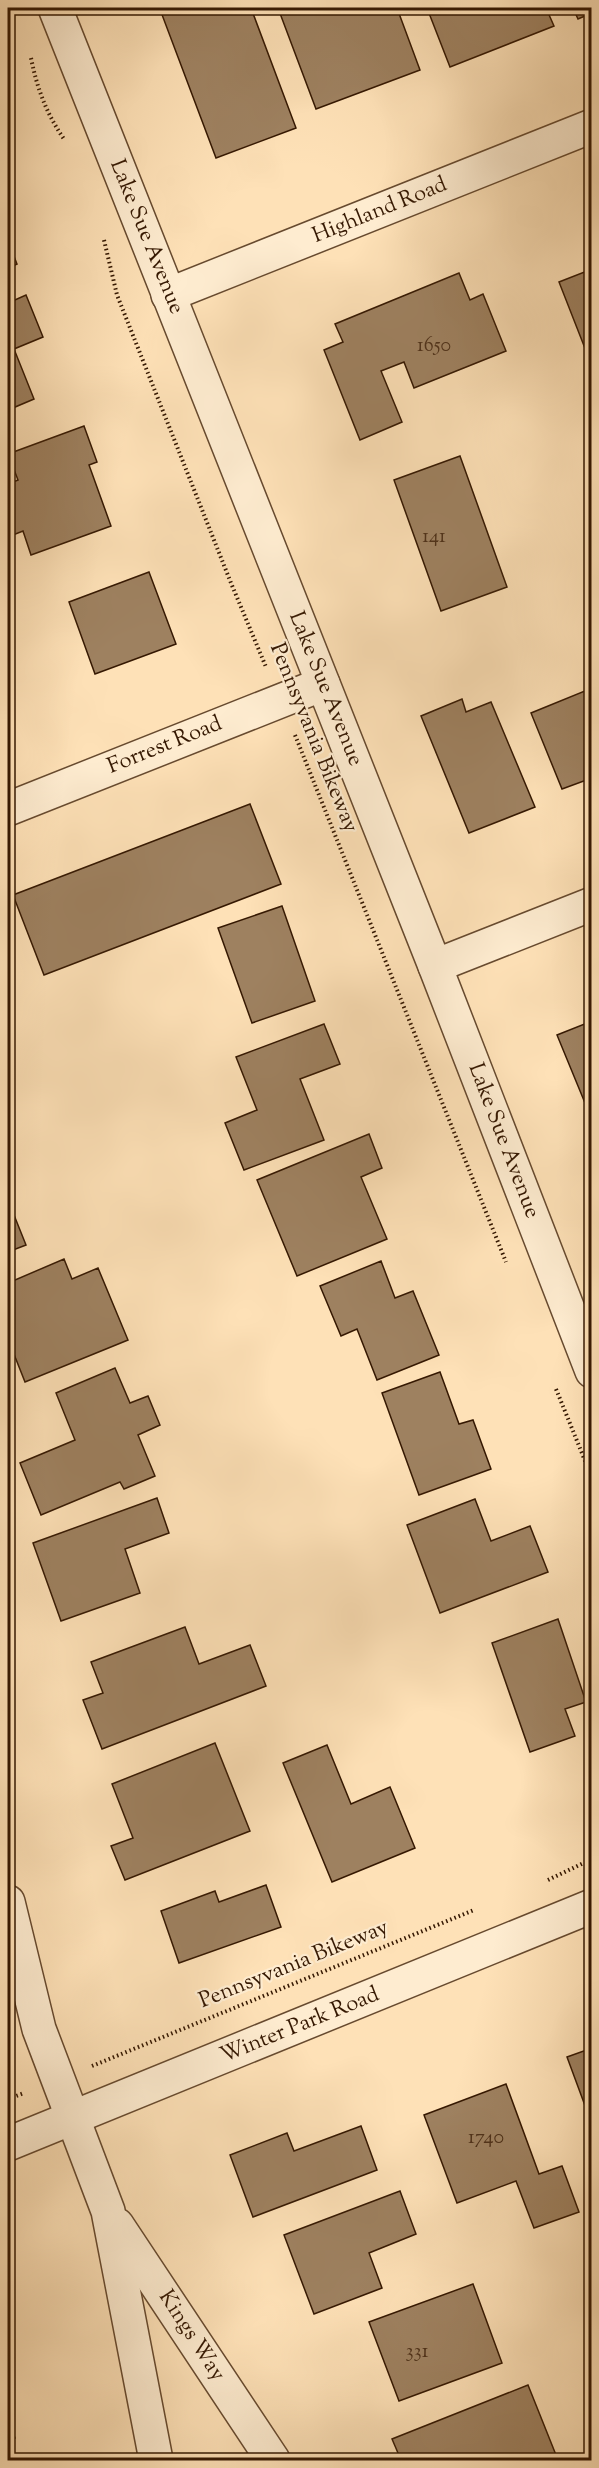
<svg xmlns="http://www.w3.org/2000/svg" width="599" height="2468" font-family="'Sorts Mill Goudy',serif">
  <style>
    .building { fill: #9e8160; stroke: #351802; stroke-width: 1.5 }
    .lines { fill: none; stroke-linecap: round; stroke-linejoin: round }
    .minor-casing { stroke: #674a2f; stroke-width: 36 }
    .tertiary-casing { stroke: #674a2f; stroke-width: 36 }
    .path { stroke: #351802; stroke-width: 4; stroke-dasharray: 1.5 3; stroke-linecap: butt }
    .minor { stroke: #feecd0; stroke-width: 33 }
    .tertiary { stroke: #feecd0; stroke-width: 33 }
    .labels { text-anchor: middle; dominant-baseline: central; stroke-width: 4.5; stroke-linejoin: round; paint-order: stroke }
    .number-label { font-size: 20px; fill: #4f321a }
    .street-label { font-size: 22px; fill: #351802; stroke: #feecd0 }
  </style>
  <rect width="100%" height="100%" fill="#fee1b7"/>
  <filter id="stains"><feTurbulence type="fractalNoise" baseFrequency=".00333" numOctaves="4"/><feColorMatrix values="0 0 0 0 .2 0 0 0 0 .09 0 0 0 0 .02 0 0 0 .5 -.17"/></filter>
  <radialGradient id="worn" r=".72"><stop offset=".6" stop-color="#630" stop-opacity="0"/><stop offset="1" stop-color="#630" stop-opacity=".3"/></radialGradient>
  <g class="building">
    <polygon points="172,8 251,8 296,128 216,158 161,12"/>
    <polygon points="278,8 397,8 420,70 316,109"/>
    <polygon points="427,8 546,8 554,26 450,67"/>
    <polygon points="573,8 592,8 592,13 578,19"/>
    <polygon points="8,241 17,264 8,268"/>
    <polygon points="592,269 592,354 588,356 559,282"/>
    <polygon points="459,273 470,300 483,294 506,351 414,388 404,362 381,371 402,422 360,440 324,350 343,342 335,324"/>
    <polygon points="26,295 43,337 14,349 34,399 8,410 8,303"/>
    <polygon points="84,426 97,462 89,465 111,526 31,555 23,531 8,537 8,484 18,480 8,454"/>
    <polygon points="460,456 507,587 441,611 394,480"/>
    <polygon points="149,572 176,644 95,674 69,602"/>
    <polygon points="592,688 592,778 562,789 531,713"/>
    <polygon points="462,699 466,712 491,702 535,807 469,833 421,716"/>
    <polygon points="250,804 281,884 44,975 13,895"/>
    <polygon points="282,906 315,1001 252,1023 218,928"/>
    <polygon points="592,1021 592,1120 557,1035"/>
    <polygon points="324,1024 340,1064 300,1079 324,1140 244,1170 225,1123 257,1110 236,1057"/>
    <polygon points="369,1134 382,1168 361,1177 387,1239 297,1276 257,1180"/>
    <polygon points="8,1200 26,1245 8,1252"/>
    <polygon points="64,1259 72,1279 98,1268 128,1340 25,1382 8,1339 8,1283"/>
    <polygon points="381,1261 395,1298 413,1291 439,1355 377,1380 357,1329 341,1336 320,1286"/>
    <polygon points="115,1368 130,1403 148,1396 160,1425 138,1435 155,1476 124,1489 120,1482 41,1515 20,1463 75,1440 56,1393"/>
    <polygon points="440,1372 459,1424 473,1420 491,1469 419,1495 382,1393"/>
    <polygon points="157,1498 169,1533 125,1549 140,1593 61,1621 33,1543"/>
    <polygon points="475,1499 491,1541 530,1526 548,1572 440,1613 407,1525"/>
    <polygon points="558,1619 586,1702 565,1709 575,1736 530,1752 492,1643"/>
    <polygon points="185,1627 199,1664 250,1645 266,1686 102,1749 83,1700 103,1693 91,1662"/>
    <polygon points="215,1743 250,1831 125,1880 111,1846 133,1838 112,1784"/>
    <polygon points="327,1745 351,1804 390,1787 415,1848 332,1882 283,1763"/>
    <polygon points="266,1885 281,1927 179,1963 161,1911 215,1891 219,1902"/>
    <polygon points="592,2048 592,2109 587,2111 567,2057"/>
    <polygon points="506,2084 539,2174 562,2166 579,2212 534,2228 516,2181 457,2203 424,2115"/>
    <polygon points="361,2126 377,2170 253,2217 230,2155 287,2133 294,2151"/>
    <polygon points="400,2191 416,2234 369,2253 382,2288 314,2314 284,2235"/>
    <polygon points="473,2284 502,2363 399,2401 369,2322"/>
    <polygon points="528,2385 558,2460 401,2460 392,2439"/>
    <polygon points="8,2420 15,2438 8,2440"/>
    <polygon points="26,2455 28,2460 11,2460"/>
  </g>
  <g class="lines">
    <defs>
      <g id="minor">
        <polyline points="168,295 592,126"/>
        <polyline points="8,809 323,684"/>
        <polyline points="435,966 592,904"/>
        <polyline points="8,1902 39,2029 108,2211 156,2460"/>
        <polyline points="117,2225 273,2460"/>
      </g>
      <g id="tertiary">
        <polyline points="55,8 435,966 592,1371"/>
        <polyline points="8,2144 592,1906"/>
      </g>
    </defs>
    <use href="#minor" class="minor-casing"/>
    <use href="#tertiary" class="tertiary-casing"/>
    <g class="path">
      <path d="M31,58C37,88 46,113 64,139"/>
      <polyline points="104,240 117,295 231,583 266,667"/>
      <polyline points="295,735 506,1262"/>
      <polyline points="556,1389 592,1478"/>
      <polyline points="548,1880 592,1859"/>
      <polyline points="92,2066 474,1910"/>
      <polyline points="8,2099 24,2093"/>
    </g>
    <use href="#minor" class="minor"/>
    <use href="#tertiary" class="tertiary"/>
  </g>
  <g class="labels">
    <g class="number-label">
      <text x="434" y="346">1650</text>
      <text x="434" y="537">141</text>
      <text x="486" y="2138">1740</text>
      <text x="417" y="2352">331</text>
    </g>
    <g class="street-label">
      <text transform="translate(380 211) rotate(-22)">Highland Road</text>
      <text transform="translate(146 237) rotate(68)">Lake Sue Avenue</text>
      <text transform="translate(325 689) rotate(68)">Lake Sue Avenue</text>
      <text transform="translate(313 738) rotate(68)">Pennsyvania Bikeway</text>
      <text transform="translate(165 746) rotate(-22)">Forrest Road</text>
      <text transform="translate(503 1141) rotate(69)">Lake Sue Avenue</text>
      <text transform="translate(294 1965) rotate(-22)">Pennsyvania Bikeway</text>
      <text transform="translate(300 2026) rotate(-22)">Winter Park Road</text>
      <text transform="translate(191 2336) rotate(57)">Kings Way</text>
    </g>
  </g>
  <rect width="599" height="2468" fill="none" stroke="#fee1b7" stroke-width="30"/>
  <rect x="9" y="9" width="581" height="2450" fill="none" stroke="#351802" stroke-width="3"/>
  <rect x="15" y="15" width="569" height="2438" fill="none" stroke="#351802" stroke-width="1.5"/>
  <rect width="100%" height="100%" filter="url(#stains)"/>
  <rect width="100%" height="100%" fill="url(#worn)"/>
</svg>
